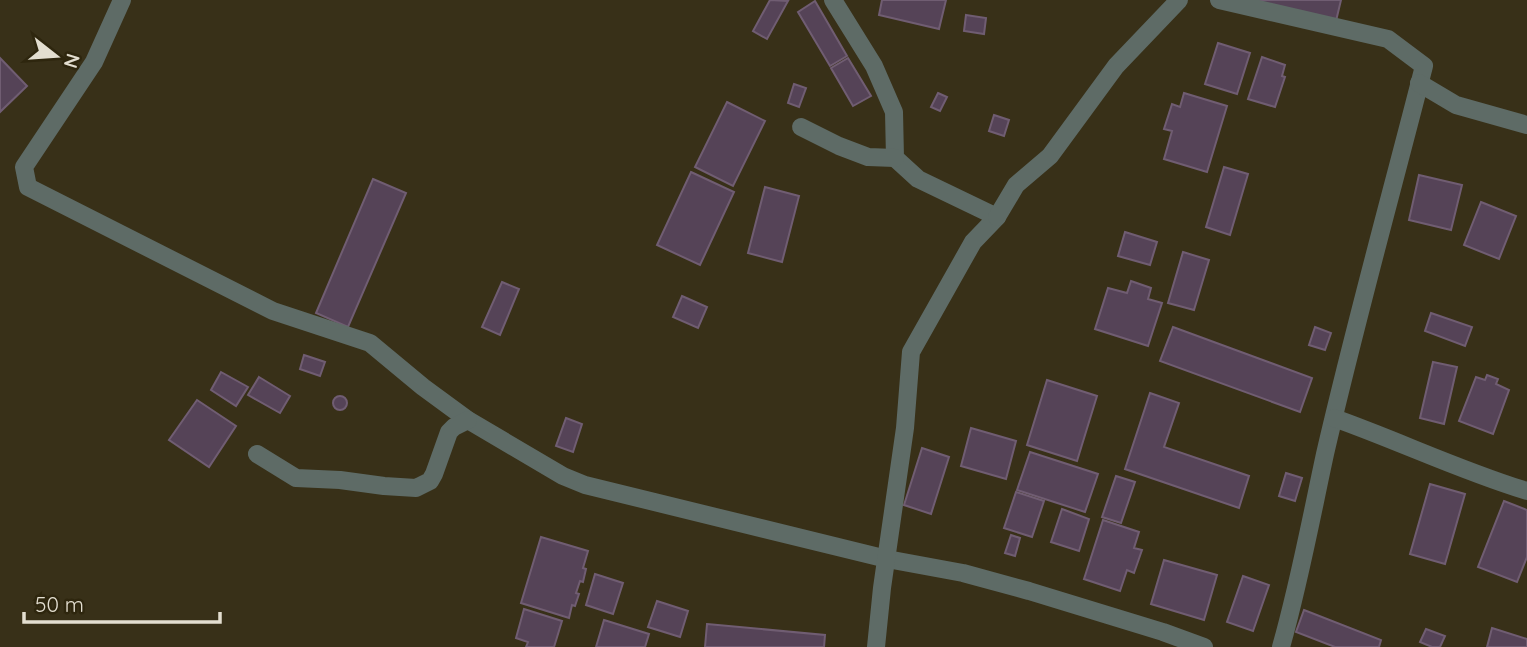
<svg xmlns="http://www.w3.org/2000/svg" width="1527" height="647" font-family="Quicksand,sans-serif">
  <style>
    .building { fill: #554357; stroke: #705d72; stroke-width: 2 }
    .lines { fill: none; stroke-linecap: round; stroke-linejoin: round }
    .minor { stroke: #5e6b66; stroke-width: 18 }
  </style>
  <rect width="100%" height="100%" fill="#383018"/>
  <g class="building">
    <polygon points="770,0 788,1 767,39 753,31"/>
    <polygon points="882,0 946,0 939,29 879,15"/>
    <polygon points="1252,0 1341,0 1336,21"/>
    <polygon points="815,1 847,56 830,66 798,12"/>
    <polygon points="966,15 986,18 984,34 964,31"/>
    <polygon points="1218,43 1250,53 1237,94 1205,84"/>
    <polygon points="1262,57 1285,65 1282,76 1285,77 1275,107 1248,99"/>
    <polygon points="0,58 27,86 0,112"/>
    <polygon points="848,58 871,96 853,106 831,68"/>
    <polygon points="794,84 806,88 799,107 788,103"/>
    <polygon points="938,93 947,97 940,111 931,107"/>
    <polygon points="1184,93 1227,106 1207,172 1164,159 1172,131 1164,129 1172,104 1180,107"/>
    <polygon points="727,102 765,121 733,186 695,167"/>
    <polygon points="994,115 1009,120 1004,136 989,131"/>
    <polygon points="1224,167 1248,174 1230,235 1206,227"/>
    <polygon points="691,172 734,192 700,265 657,245"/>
    <polygon points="1419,175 1462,185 1451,230 1409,220"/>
    <polygon points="373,179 406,193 348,327 316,313"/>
    <polygon points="765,187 799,196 782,262 748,253"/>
    <polygon points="1481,202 1516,216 1499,259 1464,245"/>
    <polygon points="1125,232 1157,242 1150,265 1118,256"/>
    <polygon points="1183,252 1209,260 1194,310 1168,303"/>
    <polygon points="1131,281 1151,288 1148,299 1162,303 1148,346 1095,329 1108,288 1127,293"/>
    <polygon points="502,282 519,289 500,335 482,327"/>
    <polygon points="682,296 707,307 698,328 673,317"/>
    <polygon points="1431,313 1472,327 1465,346 1425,331"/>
    <polygon points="1173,327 1312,378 1300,412 1160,361"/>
    <polygon points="1315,327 1331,333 1325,350 1309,345"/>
    <polygon points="304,355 325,362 320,376 300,369"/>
    <polygon points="1433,362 1457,367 1444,424 1420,418"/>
    <polygon points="221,372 248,387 236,406 211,390"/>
    <polygon points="1487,375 1498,379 1496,384 1509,390 1493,434 1459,421 1476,377 1485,380"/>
    <polygon points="259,377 290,396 280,413 248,395"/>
    <polygon points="1047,380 1097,396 1077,461 1027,445"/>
    <polygon points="1150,393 1179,403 1164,447 1249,476 1239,508 1125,469"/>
    <circle cx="340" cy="403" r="7"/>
    <polygon points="197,400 236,426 209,467 169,440"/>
    <polygon points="566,418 582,424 573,452 556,446"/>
    <polygon points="971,428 1016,441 1006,479 961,466"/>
    <polygon points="922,448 949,457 931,514 904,505"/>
    <polygon points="1030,452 1098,474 1085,512 1017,490"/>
    <polygon points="1286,473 1302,478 1295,501 1279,496"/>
    <polygon points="1116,476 1135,482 1121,523 1102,517"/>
    <polygon points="1430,484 1465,494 1445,564 1410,554"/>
    <polygon points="1016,492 1044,501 1032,537 1004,528"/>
    <polygon points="1504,501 1527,510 1527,557 1517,582 1478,567"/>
    <polygon points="1062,509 1089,519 1079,551 1051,542"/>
    <polygon points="1103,520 1139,532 1134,548 1142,550 1134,573 1127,570 1120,591 1084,579"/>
    <polygon points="1011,535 1020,538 1015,556 1005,553"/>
    <polygon points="541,537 588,551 583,568 586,569 583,582 580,581 576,593 579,594 575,606 572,605 569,618 521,603"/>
    <polygon points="1164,560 1217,575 1204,620 1151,604"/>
    <polygon points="595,574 623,583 613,614 586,605"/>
    <polygon points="1243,576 1269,585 1253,631 1227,622"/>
    <polygon points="657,601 688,611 680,637 648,627"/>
    <polygon points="524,609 562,621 554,647 526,647 528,642 516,638"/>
    <polygon points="1304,610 1381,640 1379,647 1335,647 1296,632"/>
    <polygon points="604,620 649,634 645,647 596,647"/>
    <polygon points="707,624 825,635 824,647 705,647"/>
    <polygon points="1492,628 1527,639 1527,647 1487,647"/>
    <polygon points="1426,629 1445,636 1440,647 1432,647 1420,642"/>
  </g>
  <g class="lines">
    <g class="minor">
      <polyline points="122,0 94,62 24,167 28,187 273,311 370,343 423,387 468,420 563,476 585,485 887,559 963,573 1029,591 1163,632 1204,647"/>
      <polyline points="833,0 874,66 894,112 895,158 918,179 997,217 973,242 911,352 905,428 882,588 876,647"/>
      <path d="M1219,0L1388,39L1424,66C1391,195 1355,324 1325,454C1311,519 1299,584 1281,647"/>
      <polyline points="1419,83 1456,105 1527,125"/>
      <polyline points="801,127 839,146 868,157 895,158"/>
      <polyline points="997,217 1016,185 1050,156 1116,66 1179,0"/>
      <path d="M1334,418C1399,441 1461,471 1527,491"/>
      <polyline points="257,454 296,478 340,480 384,486 416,488 430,481 434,474 449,432 454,427 468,420"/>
    </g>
  </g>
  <g transform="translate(56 56) rotate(107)" stroke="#2e260e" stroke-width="5" paint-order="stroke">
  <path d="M0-5L12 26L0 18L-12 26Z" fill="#e3ded0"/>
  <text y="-10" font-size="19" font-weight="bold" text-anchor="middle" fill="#e3ded0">N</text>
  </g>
  <path d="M24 612v10h196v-10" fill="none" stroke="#e3ded0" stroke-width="3.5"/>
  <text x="35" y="612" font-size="21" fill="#e3ded0" stroke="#2e260e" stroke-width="5" paint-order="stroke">50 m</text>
</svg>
